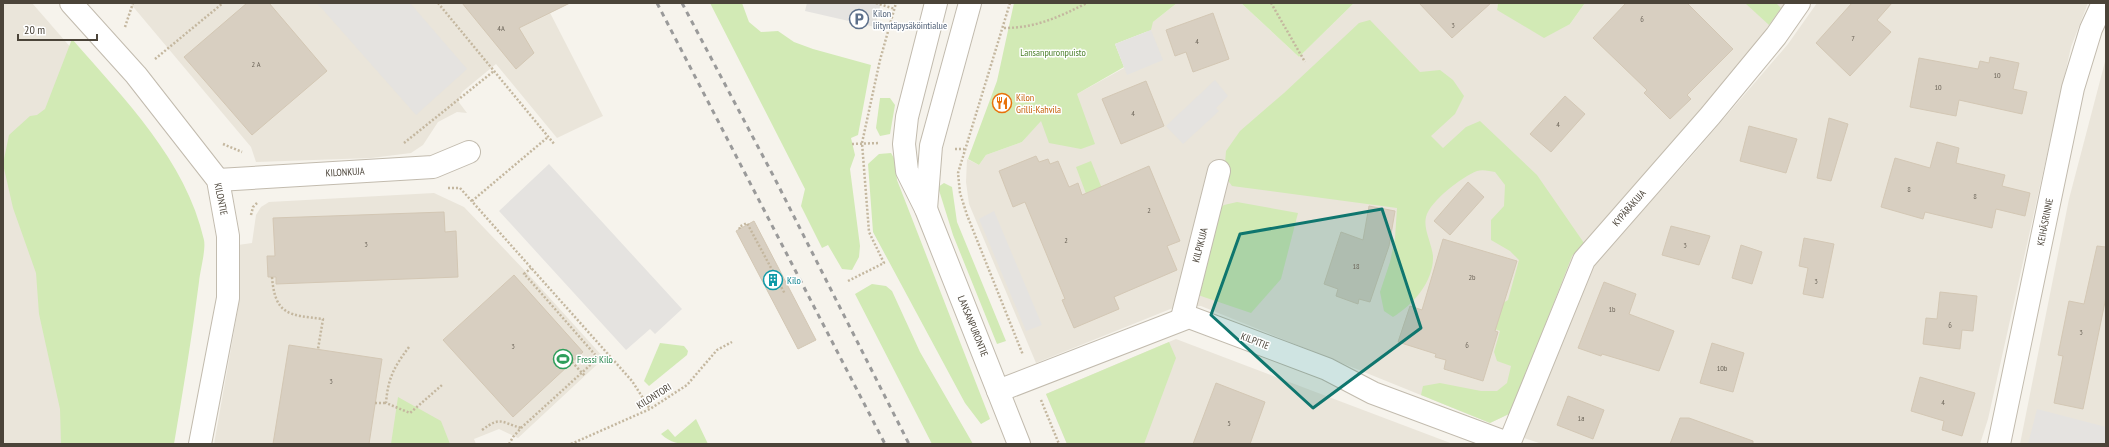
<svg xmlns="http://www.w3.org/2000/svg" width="2109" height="447" font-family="'PT Sans Narrow',sans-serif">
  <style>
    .residential { fill: #eae5da }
    .green { fill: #d2eab5 }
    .parking { fill: #e5e3e0 }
    .building { fill: #d8cfc1; stroke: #d3c7b4 }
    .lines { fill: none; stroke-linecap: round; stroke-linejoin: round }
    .minor-casing { stroke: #c2bbae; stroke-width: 24 }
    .path { stroke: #c4b79f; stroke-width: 2.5; stroke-dasharray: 2 2; stroke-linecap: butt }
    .minor { stroke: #fff; stroke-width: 22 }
    .rail { stroke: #9a9a9a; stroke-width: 3; stroke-dasharray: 5 5; stroke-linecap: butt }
    .marked { fill: #0f766e; fill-opacity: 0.2; stroke: #0f766e; stroke-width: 3; stroke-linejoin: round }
    .labels { text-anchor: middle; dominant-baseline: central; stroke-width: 3; stroke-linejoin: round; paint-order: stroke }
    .number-label { font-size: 8px; fill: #6e675b }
    .service-label { font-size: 10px; fill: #4e5e75; stroke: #fff; text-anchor: start }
    .park-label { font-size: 10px; fill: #4a7f2a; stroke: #fff }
    .food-label { font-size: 10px; fill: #c56008; stroke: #fff; text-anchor: start }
    .street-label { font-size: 10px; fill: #4b4439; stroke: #fff }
    .culture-label { font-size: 10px; fill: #0d838f; stroke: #fff; text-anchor: start }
    .leisure-label { font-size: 10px; fill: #27864d; stroke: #fff; text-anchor: start }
  </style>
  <rect width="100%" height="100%" fill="#f6f3ec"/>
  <g class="residential">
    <polygon points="3,3 32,3 79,57 165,444 3,444"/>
    <polygon points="130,3 545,3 603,116 557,138 496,64 462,92 458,101 467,113 457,112 438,122 423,145 411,153 371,158 256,162 251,147"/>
    <polygon points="1177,3 1241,3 1299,57 1354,3 1498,3 1497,10 1570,24 1585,3 1785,3 1749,54 1573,256 1511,413 1490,423 1201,306 1173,308 1036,363 969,204 966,182 967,159 979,165 986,155 1022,142 1041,120 1077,94 1124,68 1153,22"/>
    <polygon points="1817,3 2088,3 2071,47 1988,419 1980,444 1542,444 1524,438 1592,267 1690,158 1788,44"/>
    <polygon points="2106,58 2106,444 2020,444 2069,199"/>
    <polygon points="434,193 464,207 529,275 604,358 518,438 499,429 474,439 476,444 214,444 238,309 238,245 252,243 256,215 261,207 269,202"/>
    <polygon points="1176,339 1453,444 1067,444 1046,394"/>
  </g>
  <g class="green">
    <polygon points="710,3 742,3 749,22 761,32 778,31 794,42 813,49 871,65 858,135 851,138 855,155 850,169 860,246 859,257 852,270 842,269 828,245 822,248 801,206 805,189"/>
    <polygon points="1014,3 1177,3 1153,22 1151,30 1115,44 1124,67 1077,94 1095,144 1081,149 1049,143 1041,121 1022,142 986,155 979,165 968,159 997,81"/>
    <polygon points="1241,3 1354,3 1299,57"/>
    <polygon points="1498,3 1585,3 1570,24 1544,38 1497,10"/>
    <polygon points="1745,3 1776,3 1781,8 1769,25"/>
    <path d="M1370,20L1420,72L1440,70L1453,80L1464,96L1455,114L1431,136L1443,148L1466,127L1480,121L1537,175L1584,243L1572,256L1511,413L1490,423L1421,395L1423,386L1440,383L1481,391H1497L1507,383L1511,366L1497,361L1494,352L1500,331L1487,326L1498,306L1508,300L1519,260L1510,251L1491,240V220L1504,206L1505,185L1495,172C1490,171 1482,169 1477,171C1462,177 1430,201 1426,217C1423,229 1432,244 1433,256C1434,281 1413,305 1393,317L1384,311L1380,292L1390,262L1395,238L1397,208L1232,186L1224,175L1226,151L1240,131L1284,93L1359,23Z"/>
    <path d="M72,39C124,99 186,160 204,240C206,250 200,271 199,282C192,337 183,390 174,444H61L60,409L39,314L36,273L13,208L3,164L9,135L30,116L37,115L45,109Z"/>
    <polygon points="880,98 890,98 895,105 890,134 880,136 876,128"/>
    <polygon points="891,153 895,160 897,180 990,419 981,424 965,403 873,232 868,164 879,154"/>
    <polygon points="1091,161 1107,201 1091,207 1076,167"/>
    <polygon points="944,183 952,187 957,222 1006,341 997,344 953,235 938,187"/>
    <polygon points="1237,202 1298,213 1281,279 1251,313 1198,295 1216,211 1224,205"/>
    <polygon points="872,284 886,286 892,291 920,352 973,444 932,444 855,294"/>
    <polygon points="1169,342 1176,358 1144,444 1067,444 1046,394"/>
    <polygon points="660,343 684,346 688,351 687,355 649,386 644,381"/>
    <polygon points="398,397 441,421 450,444 391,444"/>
    <path d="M696,419L708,444C690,444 674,447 661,434L668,429L675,437Z"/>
  </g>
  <g class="parking">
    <polygon points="317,3 410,3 467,69 416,115"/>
    <polygon points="807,3 881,3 875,27 805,11"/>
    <polygon points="1151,30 1163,60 1127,75 1115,44"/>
    <polygon points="1215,80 1228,96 1216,108 1219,111 1183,144 1166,126"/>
    <polygon points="549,164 682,309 655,334 650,329 626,350 499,211"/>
    <polygon points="994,211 1042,325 1026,331 979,219"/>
    <polygon points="2037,409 2106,427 2106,444 2028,444"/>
  </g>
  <g class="building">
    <polygon points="247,3 269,3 327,71 252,135 184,57"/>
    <polygon points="462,3 570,3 519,28 534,53 516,69"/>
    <polygon points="1419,3 1491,3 1452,38"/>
    <polygon points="1626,3 1687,3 1733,49 1687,95 1691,99 1670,119 1644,93 1647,90 1593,38"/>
    <polygon points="1852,3 1892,3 1877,20 1891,32 1850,76 1816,43"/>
    <polygon points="1213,13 1229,59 1193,72 1186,52 1175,56 1166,30"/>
    <polygon points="1990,57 2019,63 2013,89 2027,92 2022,114 1959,100 1956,116 1910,107 1919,58 1978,69 1980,61 1989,63"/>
    <polygon points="1146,81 1164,126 1121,144 1102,99"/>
    <polygon points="1565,96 1585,114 1551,152 1530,134"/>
    <polygon points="1829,118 1848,124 1831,181 1817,178"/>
    <polygon points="1749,126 1797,139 1786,173 1740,161"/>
    <polygon points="1937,142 1959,148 1956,163 2005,175 2002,186 2030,193 2025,216 1996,209 1992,228 1925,212 1923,219 1881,207 1895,158 1930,168"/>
    <polygon points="1036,156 1039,162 1048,159 1050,164 1058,161 1069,187 1078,183 1082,195 1149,166 1180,241 1167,246 1177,270 1114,297 1119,309 1074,328 1062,300 1065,299 1025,202 1013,207 999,171"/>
    <polygon points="1468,182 1484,197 1450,235 1434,221"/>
    <polygon points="1369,206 1395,211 1389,246 1370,302 1359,299 1358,304 1336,296 1338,289 1324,284 1341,232 1363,240"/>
    <polygon points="444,212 445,232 456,231 458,277 276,284 276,277 268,277 267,256 275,256 273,218"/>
    <polygon points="754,221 816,340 798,349 736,231"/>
    <polygon points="1671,226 1710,236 1699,265 1662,255"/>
    <polygon points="1804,238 1834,244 1823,298 1803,294 1808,268 1799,266"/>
    <polygon points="1443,239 1517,261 1495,331 1498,332 1483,381 1444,369 1446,360 1435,357 1436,354 1398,342 1410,306 1422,310"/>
    <polygon points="1741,245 1762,252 1752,284 1732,278"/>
    <polygon points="2097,246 2106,247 2106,297 2083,409 2054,403 2063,356 2058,355 2069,301 2084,304"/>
    <polygon points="514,275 583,352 513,417 443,340"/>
    <polygon points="1604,282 1636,294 1629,314 1674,331 1659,371 1602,354 1601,356 1578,348"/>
    <polygon points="1940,292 1977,296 1973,331 1962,330 1960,349 1923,344 1926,318 1937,319"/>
    <polygon points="1712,343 1744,353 1733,392 1700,383"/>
    <polygon points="289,345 382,359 369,444 273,444"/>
    <polygon points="1920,377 1975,393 1962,436 1942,430 1944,421 1911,411"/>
    <polygon points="1216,383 1265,402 1250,444 1193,444"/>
    <polygon points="1568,396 1604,410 1593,439 1557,425"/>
    <polygon points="1680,418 1689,418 1753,441 1753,444 1670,444"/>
  </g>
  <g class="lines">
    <defs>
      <g id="minor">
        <polyline points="71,3 136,75 218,180 228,236 228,298 200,444"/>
        <polyline points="936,3 907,117 904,144 907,171 926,209 1019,444"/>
        <polyline points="218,180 433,167 469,152"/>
        <polyline points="926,209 931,146 970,3"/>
        <polyline points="1182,318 1219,171"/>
        <polyline points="998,391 1189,317 1327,369 1373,393 1510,444"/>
        <polyline points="1509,444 1584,260 1710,116 1776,36 1799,3"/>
        <polyline points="1999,444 2073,88 2091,29 2103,3"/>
      </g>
    </defs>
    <use href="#minor" class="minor-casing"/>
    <g class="path">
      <polyline points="438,3 555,145"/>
      <polyline points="876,3 895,9"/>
      <polyline points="1010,3 958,173 960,193 967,215 1023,355"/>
      <polyline points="1271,3 1305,62"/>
      <polyline points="125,27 133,3"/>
      <path d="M1004,28C1036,28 1059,17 1087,3"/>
      <polyline points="155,59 223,3"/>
      <polyline points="404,143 494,71"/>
      <polyline points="223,144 242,152"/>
      <polyline points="852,144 880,143"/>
      <polyline points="955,149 964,149"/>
      <polyline points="448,188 460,188 632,381 650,409"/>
      <polyline points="472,201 548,137"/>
      <polyline points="251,215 253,207 257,203"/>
      <polyline points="740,229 739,227 747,223 785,294"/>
      <path d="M272,277C275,316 290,315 323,319L318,349"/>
      <polyline points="848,281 884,263 869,232 862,143 880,60 896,3"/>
      <path d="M409,347C394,367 388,378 386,403L410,413L442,385"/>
      <polyline points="572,362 585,376"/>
      <polyline points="1041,400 1059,444"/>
      <polyline points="375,403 386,403"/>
      <path d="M482,430C501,416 500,422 521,428"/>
      <polyline points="509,444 513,437 521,428 598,358 527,277 524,274 531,268"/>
      <polyline points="571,444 650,409 687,385 717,350 732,342"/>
    </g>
    <use href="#minor" class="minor"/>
    <g class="rail">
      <polyline points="657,3 885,444"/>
      <polyline points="682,3 775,179 909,444"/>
    </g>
  </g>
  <path class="marked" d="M1382,209L1421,328L1313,408L1211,315L1240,234Z"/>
  <defs>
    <symbol id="parking-ring" viewBox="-11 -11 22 22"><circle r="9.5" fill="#fff" stroke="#5c6f8a" stroke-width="1.5"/><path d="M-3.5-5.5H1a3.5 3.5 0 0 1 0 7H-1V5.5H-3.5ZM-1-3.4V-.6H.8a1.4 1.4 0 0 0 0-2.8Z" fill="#5c6f8a"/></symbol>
    <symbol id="restaurant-ring" viewBox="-11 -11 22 22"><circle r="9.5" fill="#fff" stroke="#e8710a" stroke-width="1.5"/><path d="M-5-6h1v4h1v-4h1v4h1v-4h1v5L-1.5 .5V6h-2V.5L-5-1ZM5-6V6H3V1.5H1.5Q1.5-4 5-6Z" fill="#e8710a"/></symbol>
    <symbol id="building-ring" viewBox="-11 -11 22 22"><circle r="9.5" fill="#fff" stroke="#0f9aa8" stroke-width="1.5"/><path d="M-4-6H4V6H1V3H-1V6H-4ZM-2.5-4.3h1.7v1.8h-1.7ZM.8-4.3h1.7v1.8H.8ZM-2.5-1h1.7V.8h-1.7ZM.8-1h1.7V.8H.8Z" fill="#0f9aa8"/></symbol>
    <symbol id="stadium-ring" viewBox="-11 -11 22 22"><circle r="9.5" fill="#fff" stroke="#2e9e5b" stroke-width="1.5"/><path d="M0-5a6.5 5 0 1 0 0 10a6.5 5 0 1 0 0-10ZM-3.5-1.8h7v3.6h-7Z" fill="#2e9e5b"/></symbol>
  </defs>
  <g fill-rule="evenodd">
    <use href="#parking-ring" x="848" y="8" width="22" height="22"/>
    <use href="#restaurant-ring" x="991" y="92" width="22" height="22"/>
    <use href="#building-ring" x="762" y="269" width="22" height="22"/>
    <use href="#stadium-ring" x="552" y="348" width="22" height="22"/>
  </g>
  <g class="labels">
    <g class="number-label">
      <text x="1642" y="19">6</text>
      <text x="1453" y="25">3</text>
      <text x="501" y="28">4A</text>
      <text x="1853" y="38">7</text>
      <text x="1197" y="41">4</text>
      <text x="256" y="64">2 A</text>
      <text x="1997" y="75">10</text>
      <text x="1938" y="87">10</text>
      <text x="1133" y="113">4</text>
      <text x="1558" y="124">4</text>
      <text x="1909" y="189">8</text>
      <text x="1975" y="196">8</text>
      <text x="1149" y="210">2</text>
      <text x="1066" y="240">2</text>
      <text x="366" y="244">3</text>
      <text x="1685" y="245">3</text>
      <text x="1356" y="266">18</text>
      <text x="1472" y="277">2b</text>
      <text x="1816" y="281">3</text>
      <text x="1612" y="309">1b</text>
      <text x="1950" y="325">6</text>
      <text x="2081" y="332">3</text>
      <text x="1467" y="345">6</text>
      <text x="513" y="346">3</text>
      <text x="1722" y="368">10b</text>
      <text x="331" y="381">3</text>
      <text x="1943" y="402">4</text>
      <text x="1581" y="418">1a</text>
      <text x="1229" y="423">5</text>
    </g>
    <g class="service-label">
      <text x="873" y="13">Kilon<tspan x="873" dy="12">liityntäpysäköintialue</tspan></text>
    </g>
    <g class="park-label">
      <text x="1053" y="52">Lansanpuronpuisto</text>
    </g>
    <g class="food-label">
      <text x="1016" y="97">Kilon<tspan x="1016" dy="12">Grilli-Kahvila</tspan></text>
    </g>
    <g class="street-label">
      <text transform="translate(345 172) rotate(-3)">KILONKUJA</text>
      <text transform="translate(221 199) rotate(78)">KILONTIE</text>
      <text transform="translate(1629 208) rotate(-49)">KYPÄRÄKUJA</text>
      <text transform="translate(2045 222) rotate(-79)">KEIHÄSRINNE</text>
      <text transform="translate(1200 245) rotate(-76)">KILPIKUJA</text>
      <text transform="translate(973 326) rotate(68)">LANSANPURONTIE</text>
      <text transform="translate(1255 341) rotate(21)">KILPITIE</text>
      <text transform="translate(654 396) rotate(-32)">KILONTORI</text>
    </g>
    <g class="culture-label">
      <text x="787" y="280">Kilo</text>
    </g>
    <g class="leisure-label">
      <text x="577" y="359">Fressi Kilo</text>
    </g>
  </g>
  <rect width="2109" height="447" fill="none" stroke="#4b4439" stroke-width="8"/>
  <path d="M18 34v6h79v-6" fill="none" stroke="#4b4439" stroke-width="2"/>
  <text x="24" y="34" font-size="12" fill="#4b4439" stroke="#ffffff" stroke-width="3" paint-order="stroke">20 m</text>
</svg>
